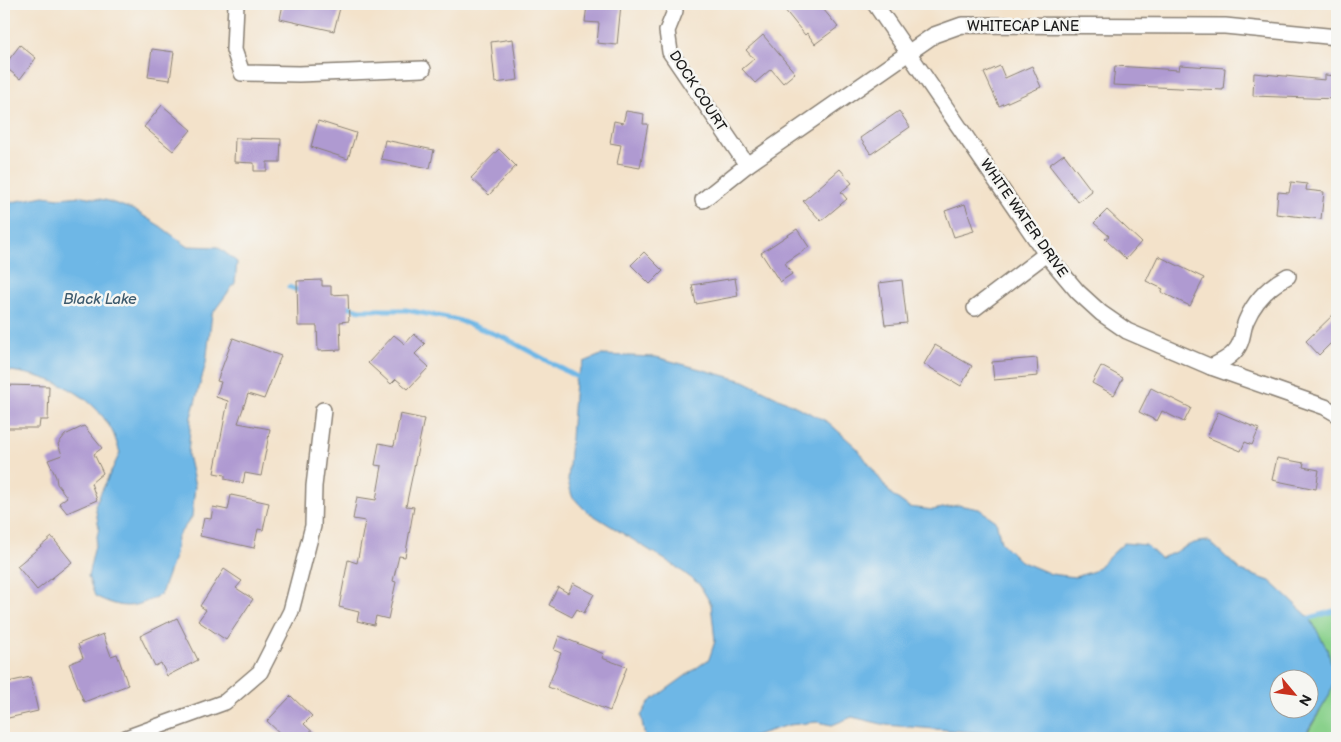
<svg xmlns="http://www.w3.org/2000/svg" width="1341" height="742" font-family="'Balsamiq Sans',sans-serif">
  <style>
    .green { fill: #8ad18c; stroke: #537654 }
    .water { fill: #6eb7e6; stroke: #456a81; fill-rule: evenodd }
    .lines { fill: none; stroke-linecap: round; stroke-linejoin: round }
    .stream { stroke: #6eb7e6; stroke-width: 5 }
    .building { fill: #af9ad1 }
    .minor-casing { stroke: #887f73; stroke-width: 18 }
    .minor { stroke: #fff; stroke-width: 15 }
    .labels { text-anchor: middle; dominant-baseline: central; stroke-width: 5; stroke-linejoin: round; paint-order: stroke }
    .street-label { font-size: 14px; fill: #1c1c1c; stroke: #f6f6f2 }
    .water-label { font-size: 15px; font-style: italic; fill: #3d5a6d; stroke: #f6f6f2 }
  </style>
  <rect width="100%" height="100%" fill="#f6f6f2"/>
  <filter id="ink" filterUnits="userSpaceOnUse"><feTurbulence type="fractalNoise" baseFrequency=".02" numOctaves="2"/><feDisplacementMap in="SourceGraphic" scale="10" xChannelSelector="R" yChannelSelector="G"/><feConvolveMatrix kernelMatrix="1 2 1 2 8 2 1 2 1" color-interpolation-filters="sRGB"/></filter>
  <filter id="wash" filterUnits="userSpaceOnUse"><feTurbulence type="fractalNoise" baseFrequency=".0096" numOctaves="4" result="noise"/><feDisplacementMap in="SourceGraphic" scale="20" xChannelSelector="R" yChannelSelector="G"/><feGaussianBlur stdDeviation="1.12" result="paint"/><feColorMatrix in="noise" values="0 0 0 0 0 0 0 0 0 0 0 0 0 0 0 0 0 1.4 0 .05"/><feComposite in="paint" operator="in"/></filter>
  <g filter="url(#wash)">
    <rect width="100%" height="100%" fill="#f3e2ca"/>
    <polygon class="green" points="1337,610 1337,738 1305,737 1329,696 1327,649 1310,618"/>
    <g class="water">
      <path d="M44,196L59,198L82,196L105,200L134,210L160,226L187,246L218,247L237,262L235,283L212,314L206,363L191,417L188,455L195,486L192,517L177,537L175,555L161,594C135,609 123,610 95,596L88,576L99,528L95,505L120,453C117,444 114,432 108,424C85,388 44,375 4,370V210L12,202Z"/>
      <path d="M601,355L656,357L744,381L828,422L857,448L891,494L909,507L933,510L958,505L979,509L996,521L1001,542L1020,561L1051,574L1075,577L1094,571L1124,543L1146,545L1160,558C1181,552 1187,541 1209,541L1241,571L1270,581L1310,618L1327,649L1335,676L1329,696L1303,738H1045L886,725L852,717L832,725L817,722L789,725L746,738H645L641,716L649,702L709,659L715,641L711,604L699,584L675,566L585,510L572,496L568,481L575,381L584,362ZM1278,680H1308V710H1278Z"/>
    </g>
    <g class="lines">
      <g class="stream">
        <polyline points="289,287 303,292"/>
        <polyline points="344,305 360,310 406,310 458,320 505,338 577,377"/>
        <polyline points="1310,618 1337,610"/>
      </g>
    </g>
    <g id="blocks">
      <g class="building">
        <polygon points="283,4 341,4 334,31 280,19"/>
        <polygon points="587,4 621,4 617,45 597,43 599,23 585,22"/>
        <polygon points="780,4 819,4 838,27 815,44 807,33 805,35"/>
        <polygon points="763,35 795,73 783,83 771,69 755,83 742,69 754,59 746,50"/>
        <polygon points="513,39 518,80 495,83 491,42"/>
        <polygon points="20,45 36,58 20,79 4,66"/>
        <polygon points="152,49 174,52 170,80 148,77"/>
        <polygon points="1180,65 1225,68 1223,90 1113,85 1115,66 1179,70"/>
        <polygon points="1000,66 1005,78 1032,66 1041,87 999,106 984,73"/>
        <polygon points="1254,73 1325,80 1325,75 1337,76 1337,99 1253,96"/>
        <polygon points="162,105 191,130 173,151 144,127"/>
        <polygon points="626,111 644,114 643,124 648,124 640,168 617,164 621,145 610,143 614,121 623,123"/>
        <polygon points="899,111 910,127 871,154 860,138"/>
        <polygon points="318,121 356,133 348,159 311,147"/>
        <polygon points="235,138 281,139 280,162 267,162 267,171 254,171 254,163 234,162"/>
        <polygon points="385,140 434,150 430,168 381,159"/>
        <polygon points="499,149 516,166 489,195 471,178"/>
        <polygon points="1064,154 1092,191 1078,202 1049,165"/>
        <polygon points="840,169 852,183 841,192 847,199 821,221 803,201"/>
        <polygon points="1291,182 1307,184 1306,190 1324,192 1321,219 1276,214 1278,192 1289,193"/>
        <polygon points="965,204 974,231 954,237 945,211"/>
        <polygon points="1107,210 1141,242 1126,259 1105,239 1109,236 1094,223"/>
        <polygon points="797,229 809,247 785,263 792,274 780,282 761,253"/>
        <polygon points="644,252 663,271 650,284 631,265"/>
        <polygon points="1158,256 1204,278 1190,306 1161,292 1163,289 1146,281"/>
        <polygon points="735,278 738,296 696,304 692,285"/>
        <polygon points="322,280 322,286 331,286 331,295 348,294 349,321 340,322 341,350 318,351 317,326 298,326 297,281"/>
        <polygon points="902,280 907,323 885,325 879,283"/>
        <polygon points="1337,311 1337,337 1319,355 1306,341"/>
        <polygon points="414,334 425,344 415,354 429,367 408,389 396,379 391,384 368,363 394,335 405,344"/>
        <polygon points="233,338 281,356 264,399 248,394 238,423 270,429 261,476 245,473 243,483 225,479 225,475 214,473 228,401 216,397 221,382 217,381"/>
        <polygon points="935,345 972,366 961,386 924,364"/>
        <polygon points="1037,358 1038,376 994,380 992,362"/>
        <polygon points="1101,366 1123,378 1114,395 1092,383"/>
        <polygon points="4,385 49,386 48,420 40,420 39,428 4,428"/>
        <polygon points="1151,388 1191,408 1184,422 1162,411 1157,421 1139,412"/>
        <polygon points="1218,412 1259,429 1252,445 1245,442 1241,451 1207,437"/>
        <polygon points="400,414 424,419 406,506 414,507 405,557 399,556 393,581 396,582 388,619 376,616 374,625 357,621 359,612 339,607 348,560 357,563 365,521 353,519 357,497 376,500 382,466 375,465 379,443 394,446"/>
        <polygon points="84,426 102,448 94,454 103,473 91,483 97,500 67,513 59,503 67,497 57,484 56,477 48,460 62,455 58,444 65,435"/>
        <polygon points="1277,458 1304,463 1303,467 1319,470 1316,489 1272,480"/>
        <polygon points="231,495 269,503 263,530 258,529 254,548 200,536 204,518 211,519 213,507 228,510"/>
        <polygon points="52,537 72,562 37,590 17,566"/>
        <polygon points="224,569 242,581 236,588 253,599 226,640 198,621 206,610 200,606"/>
        <polygon points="573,583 594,594 584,613 577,609 572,617 549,605 558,587 568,593"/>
        <polygon points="177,618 198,660 167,676 161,663 155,666 140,636"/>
        <polygon points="103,634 111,656 117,654 128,685 84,702 69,664 83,658 78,644"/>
        <polygon points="559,636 604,654 602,658 627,667 610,711 548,687 561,653 554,650"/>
        <polygon points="30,677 38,711 4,719 4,683"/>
        <polygon points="291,696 312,716 304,724 319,738 285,738 267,721"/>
      </g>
    </g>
  </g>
  <g filter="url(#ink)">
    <use href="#blocks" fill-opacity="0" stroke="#887f73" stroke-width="1"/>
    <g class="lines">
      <defs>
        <g id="minor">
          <polyline points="236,4 234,50 242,73 299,74 423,69"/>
          <polyline points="875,4 1046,254 1078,292 1101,313 1127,331 1211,367 1325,407 1337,414"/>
          <polyline points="675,11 667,31 670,52 747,165"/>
          <polyline points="703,200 747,165 934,35 962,25 1225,26 1337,37"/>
          <polyline points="975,308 1046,254"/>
          <path d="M1211,367C1222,361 1235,356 1240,343C1243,336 1243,328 1246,321C1255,300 1269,286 1288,276"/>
          <polyline points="126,738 225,702 260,672 291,611 313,526 314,486 323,410"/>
        </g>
      </defs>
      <use href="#minor" class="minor-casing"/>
      <use href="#minor" class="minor"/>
    </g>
  </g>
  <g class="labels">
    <g class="street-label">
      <text x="1023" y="26">WHITECAP LANE</text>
      <text transform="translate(698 91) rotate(57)">DOCK COURT</text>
      <text transform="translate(1024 218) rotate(55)">WHITE WATER DRIVE</text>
    </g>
    <g class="water-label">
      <text x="100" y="299">Black Lake</text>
    </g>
  </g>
  <rect width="1341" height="742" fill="none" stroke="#f6f6f2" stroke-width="20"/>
  <g transform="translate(1294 694) rotate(119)"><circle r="24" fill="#f6f6f2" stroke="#9f9f9c"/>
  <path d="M0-4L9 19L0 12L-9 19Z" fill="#c8321e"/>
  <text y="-8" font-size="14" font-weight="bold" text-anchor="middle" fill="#1c1c1c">N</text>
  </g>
</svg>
